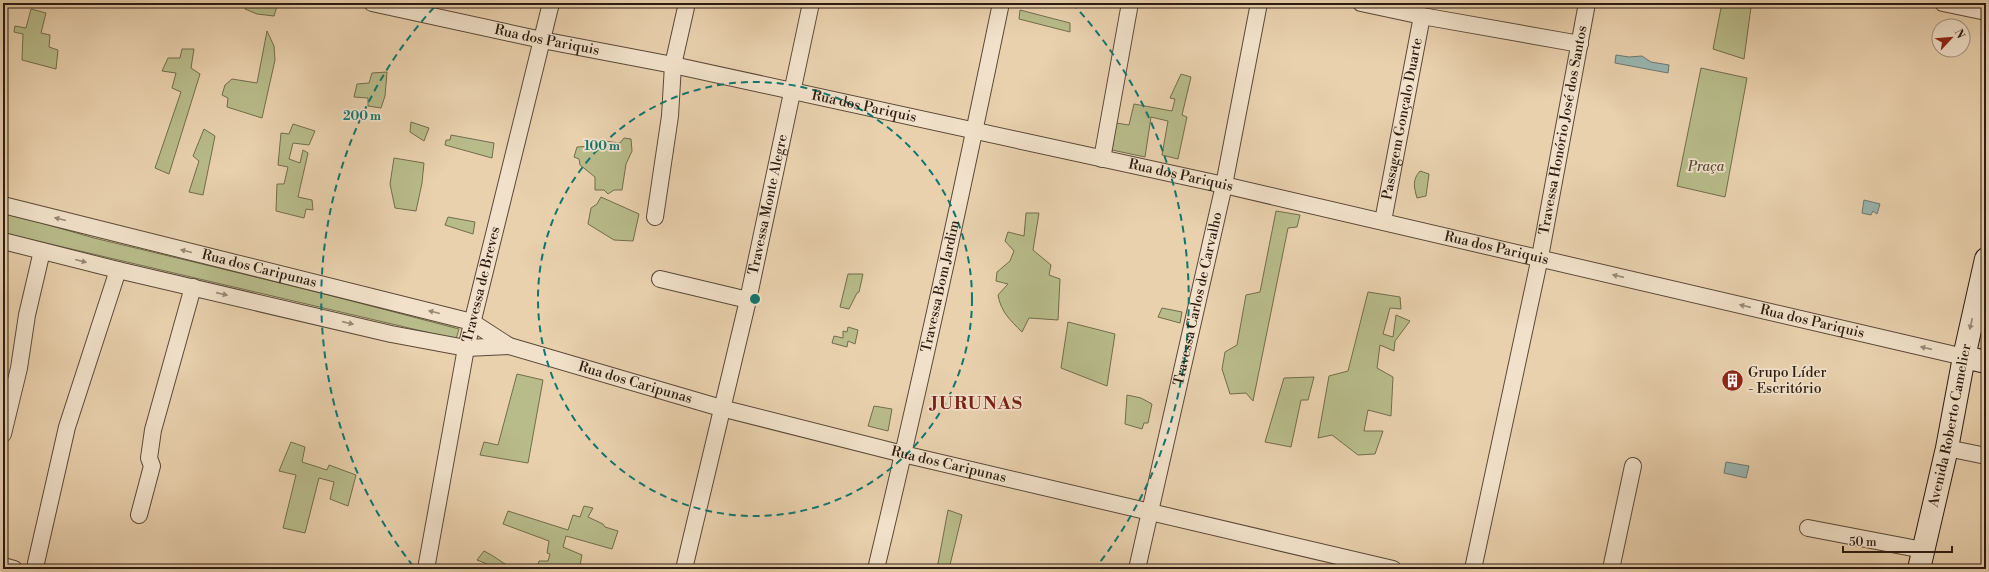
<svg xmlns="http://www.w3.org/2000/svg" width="1989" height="572" font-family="'Libre Bodoni',serif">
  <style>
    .green { fill: #b8bb8a; stroke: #726c4e }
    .water { fill: #99b6b1; stroke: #6d7871 }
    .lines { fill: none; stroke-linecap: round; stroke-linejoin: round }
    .street-casing { stroke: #5b4938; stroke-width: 18 }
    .secondary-casing { stroke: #2c1c11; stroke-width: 24 }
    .street { stroke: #f1e1ca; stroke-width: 16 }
    .secondary { stroke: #f1e1ca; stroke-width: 22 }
    .oneway { fill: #988877 }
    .ring { fill: none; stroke: #0f766e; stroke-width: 2; stroke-dasharray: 7 5 }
    .labels { text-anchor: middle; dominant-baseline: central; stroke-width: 3.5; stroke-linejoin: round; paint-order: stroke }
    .street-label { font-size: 14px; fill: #2c1c11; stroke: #f1e1ca }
    .park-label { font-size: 14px; font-style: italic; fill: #564c35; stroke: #f1e1ca }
    .poi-label { font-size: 14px; fill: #2c1c11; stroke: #f1e1ca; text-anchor: start }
    .district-label { font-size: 18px; font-weight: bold; letter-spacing: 1px; fill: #7a1f14; stroke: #f1e1ca }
    .centre { fill: #0f766e; stroke: #f1e1ca; stroke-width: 2 }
    .ring-label { font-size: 12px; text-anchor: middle; font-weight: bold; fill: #0f766e; stroke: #f1e1ca; stroke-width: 3.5; stroke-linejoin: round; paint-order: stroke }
  </style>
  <rect width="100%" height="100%" fill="#e9d1ae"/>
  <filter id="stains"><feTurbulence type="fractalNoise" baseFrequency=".005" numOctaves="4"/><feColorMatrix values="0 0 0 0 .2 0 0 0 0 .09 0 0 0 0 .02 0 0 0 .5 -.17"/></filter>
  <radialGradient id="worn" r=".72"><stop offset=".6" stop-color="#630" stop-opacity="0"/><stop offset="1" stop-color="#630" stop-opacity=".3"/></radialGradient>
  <g class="green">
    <polygon points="247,3 278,3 274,16 257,14 245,9"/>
    <polygon points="1722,3 1733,3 1751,7 1744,59 1713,49"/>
    <polygon points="31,9 46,13 41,33 50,35 49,47 58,50 56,69 22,60 23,34 14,32 15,26 26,28"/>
    <polygon points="1020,10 1070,23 1070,32 1019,19"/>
    <polygon points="267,31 274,46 275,60 262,118 227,107 228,98 222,95 225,85 232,79 257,83"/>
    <polygon points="182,49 194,49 191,68 200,74 169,174 155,168 181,92 172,88 176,73 162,71 168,58 180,58"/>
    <polygon points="1701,68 1747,78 1725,197 1677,186"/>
    <polygon points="387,72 385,96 381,108 368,106 368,98 354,97 357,84 369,83 372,73"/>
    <polygon points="1181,74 1191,77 1182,115 1187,117 1178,159 1162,155 1168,121 1151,117 1145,157 1112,150 1116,123 1129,125 1134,104 1172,111 1175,99 1170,98"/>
    <polygon points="411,122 429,128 424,141 410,132"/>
    <polygon points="293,124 315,131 309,145 293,143 289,159 300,163 303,150 308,153 298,197 312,200 313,210 306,209 304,218 276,211 277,184 284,184 288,167 278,165 281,133 289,134"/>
    <polygon points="204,129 215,136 203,195 189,192 199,161 193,156"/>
    <polygon points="451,135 494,143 492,158 445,145 446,140 450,140"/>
    <polygon points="624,138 631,139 632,151 626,164 622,190 614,190 608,194 604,190 595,190 595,177 580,165 579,159 574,157 577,147 593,146 603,149 604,141 620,143"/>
    <polygon points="394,158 424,163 422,183 416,211 395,208 390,184"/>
    <path d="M1420,171L1429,174L1426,196L1417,198C1414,187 1412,180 1420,171Z"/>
    <polygon points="601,197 639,214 633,241 614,240 588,224 591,208 597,204"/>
    <polygon points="1276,211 1300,215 1297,227 1288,228 1253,401 1246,393 1230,394 1222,369 1225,352 1237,345 1246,295 1260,292"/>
    <polygon points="3,212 94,238 306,289 459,329 456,339 3,233"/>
    <path d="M1026,213H1039L1033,250L1051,265L1049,275L1060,279L1058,320L1029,318L1022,332C1010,320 1001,312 998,295L1008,284L996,281L997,272L1010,261L1014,251L1005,241L1008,232L1024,236Z"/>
    <polygon points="448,217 475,222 473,234 445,225"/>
    <polygon points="848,274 863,274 859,292 857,293 849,309 840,307"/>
    <polygon points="1368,292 1400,297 1401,309 1390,308 1383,334 1393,337 1396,315 1410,321 1395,341 1394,351 1380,345 1377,368 1393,377 1391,416 1368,410 1364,431 1383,431 1375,454 1358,455 1332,435 1318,438 1329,376 1348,371"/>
    <polygon points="1162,308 1182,312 1180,323 1158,317"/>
    <polygon points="1068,322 1115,334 1107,386 1061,368"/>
    <polygon points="848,327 858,330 855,344 848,341 847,347 832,343 834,336 843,338 843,331 847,332"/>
    <polygon points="517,374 543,380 528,463 480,455 484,442 498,445"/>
    <polygon points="1314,377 1308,400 1301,400 1291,447 1265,442 1284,378"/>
    <polygon points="1127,395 1141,398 1152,404 1148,423 1144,423 1142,429 1125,424"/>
    <polygon points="874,406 892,409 888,431 868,426"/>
    <polygon points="291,442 305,447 302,462 327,470 329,465 356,475 348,506 330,499 334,482 319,478 305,533 283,528 296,475 279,471"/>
    <polygon points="584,506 593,508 588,517 603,524 605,527 618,531 612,549 566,536 563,547 582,555 580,565 589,569 537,569 539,561 548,561 550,554 547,553 549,541 503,524 508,511 568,530 573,515 580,517"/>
    <polygon points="948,510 962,515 949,569 937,569"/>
    <path d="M484,551C495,556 503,564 514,569H486L487,564L477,560Z"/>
  </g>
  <g class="water">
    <polygon points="1616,55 1629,57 1642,56 1651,62 1669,65 1668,73 1615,63"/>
    <polygon points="1864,200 1880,204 1877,214 1873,211 1871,215 1862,213"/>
    <polygon points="1726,462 1749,466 1746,478 1724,473"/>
  </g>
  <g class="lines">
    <defs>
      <g id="street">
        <path id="s1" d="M372,3L542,40L673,65L1224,185L1964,357"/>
        <polyline points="1361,3 1422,16 1580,44"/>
        <polyline points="1943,3 1986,12"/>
        <polyline points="1102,159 1130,3"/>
        <path id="s2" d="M3,205L472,322L509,346L721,408L903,454L1393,569"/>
        <polyline points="655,217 670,116 673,65 687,3"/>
        <path id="s3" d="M1383,221L1422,16"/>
        <polyline points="3,241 118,270 391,334 466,348 509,346"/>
        <polyline points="660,279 748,300"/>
        <polyline points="3,434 19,368 27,315 42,251"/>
        <polyline points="1947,448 1986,456"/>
        <polyline points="139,515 152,466 149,458 153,430 193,287"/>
        <polyline points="1808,528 1923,550"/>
        <polyline points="3,566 14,569"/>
        <polyline points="36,569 36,563 67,427 118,270"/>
        <path id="s4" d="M426,569L466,348L551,3"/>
        <path id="s5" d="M684,569L748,300L811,3"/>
        <path id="s6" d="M876,569C921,381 962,192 1001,3"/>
        <path id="s7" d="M1137,569L1224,185L1259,3"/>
        <path id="s8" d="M1473,569L1540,257L1587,3"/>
        <polyline points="1611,569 1633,466"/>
      </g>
      <g id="secondary">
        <polyline points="1964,357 1986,362"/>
        <path id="s9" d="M1919,569L1947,448L1964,357L1986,259"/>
      </g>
    </defs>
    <use href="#street" class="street-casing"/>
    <use href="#secondary" class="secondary-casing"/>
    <use href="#street" class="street"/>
    <use href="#secondary" class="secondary"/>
  </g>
  <defs><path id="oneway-solid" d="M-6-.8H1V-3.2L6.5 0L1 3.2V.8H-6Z"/></defs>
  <g class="oneway">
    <use href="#oneway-solid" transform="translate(60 219) rotate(-166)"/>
    <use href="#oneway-solid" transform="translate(186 251) rotate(-166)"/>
    <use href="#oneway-solid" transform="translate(81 261) rotate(14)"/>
    <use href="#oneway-solid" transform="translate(1618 276) rotate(-167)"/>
    <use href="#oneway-solid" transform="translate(222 294) rotate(13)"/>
    <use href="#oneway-solid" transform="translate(1745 306) rotate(-167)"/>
    <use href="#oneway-solid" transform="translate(434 312) rotate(-166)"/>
    <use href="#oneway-solid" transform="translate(348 323) rotate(13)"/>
    <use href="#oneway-solid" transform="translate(1971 324) rotate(103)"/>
    <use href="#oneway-solid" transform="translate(1926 348) rotate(-167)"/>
  </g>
  <g class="ring">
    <circle cx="755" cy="299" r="217"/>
    <path d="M413 566A434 434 0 0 1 438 3M1072 3A434 434 0 0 1 1097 566"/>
  </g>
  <defs>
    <symbol id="building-disc" viewBox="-11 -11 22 22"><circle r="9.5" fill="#8f2418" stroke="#f1e1ca"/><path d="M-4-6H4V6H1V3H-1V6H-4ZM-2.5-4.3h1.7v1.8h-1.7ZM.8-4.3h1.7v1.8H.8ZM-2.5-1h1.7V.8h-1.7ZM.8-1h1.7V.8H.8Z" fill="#fff"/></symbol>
  </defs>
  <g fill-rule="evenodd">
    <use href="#building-disc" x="1720" y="368" width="25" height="25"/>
  </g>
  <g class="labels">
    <g class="street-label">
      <text stroke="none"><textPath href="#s1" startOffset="179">Rua dos Pariquis</textPath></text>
      <text stroke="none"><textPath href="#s1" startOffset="503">Rua dos Pariquis</textPath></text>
      <text stroke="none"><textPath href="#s3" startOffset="104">Passagem Gonçalo Duarte</textPath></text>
      <text stroke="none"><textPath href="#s8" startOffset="448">Travessa Honório José dos Santos</textPath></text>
      <text stroke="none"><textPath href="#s1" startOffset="827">Rua dos Pariquis</textPath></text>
      <text stroke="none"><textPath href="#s5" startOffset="374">Travessa Monte Alegre</textPath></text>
      <text stroke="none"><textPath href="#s1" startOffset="1151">Rua dos Pariquis</textPath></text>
      <text stroke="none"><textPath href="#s2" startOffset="264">Rua dos Caripunas</textPath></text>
      <text stroke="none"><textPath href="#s4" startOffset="290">Travessa de Breves</textPath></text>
      <text stroke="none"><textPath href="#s6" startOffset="290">Travessa Bom Jardim</textPath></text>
      <text stroke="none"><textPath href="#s7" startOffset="277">Travessa Carlos de Carvalho</textPath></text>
      <text stroke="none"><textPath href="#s1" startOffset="1475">Rua dos Pariquis</textPath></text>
      <text stroke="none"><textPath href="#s2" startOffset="659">Rua dos Caripunas</textPath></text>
      <text stroke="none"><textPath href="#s9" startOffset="147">Avenida Roberto Camelier</textPath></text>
      <text stroke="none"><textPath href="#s2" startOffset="983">Rua dos Caripunas</textPath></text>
    </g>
    <g class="park-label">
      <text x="1706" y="167">Praça</text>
    </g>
    <g class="poi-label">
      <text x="1748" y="373">Grupo Líder<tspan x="1748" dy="16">- Escritório</tspan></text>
    </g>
    <g class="district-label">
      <text x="977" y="403">JURUNAS</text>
    </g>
  </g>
  <circle cx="755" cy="299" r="6" class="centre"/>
  <g class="ring-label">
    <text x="362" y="120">200 m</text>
    <text x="602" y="150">100 m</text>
  </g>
  <rect width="1989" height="572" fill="none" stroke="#e9d1ae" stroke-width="16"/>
  <rect x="4" y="4" width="1981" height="564" fill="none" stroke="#2c1c11" stroke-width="2"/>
  <rect x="8" y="8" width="1973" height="556" fill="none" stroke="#2c1c11"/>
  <g transform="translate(1951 38) rotate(64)"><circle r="19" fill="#f1e1ca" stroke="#a29280"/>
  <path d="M0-3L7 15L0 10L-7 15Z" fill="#8f2418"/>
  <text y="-6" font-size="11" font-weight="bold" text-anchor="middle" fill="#2c1c11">N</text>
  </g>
  <path d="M1843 546v6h109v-6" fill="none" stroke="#2c1c11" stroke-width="2"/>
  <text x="1849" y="546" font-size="12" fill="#2c1c11" stroke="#f1e1ca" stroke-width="3" paint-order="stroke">50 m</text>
  <rect width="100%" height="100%" filter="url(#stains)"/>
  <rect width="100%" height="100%" fill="url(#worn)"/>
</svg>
